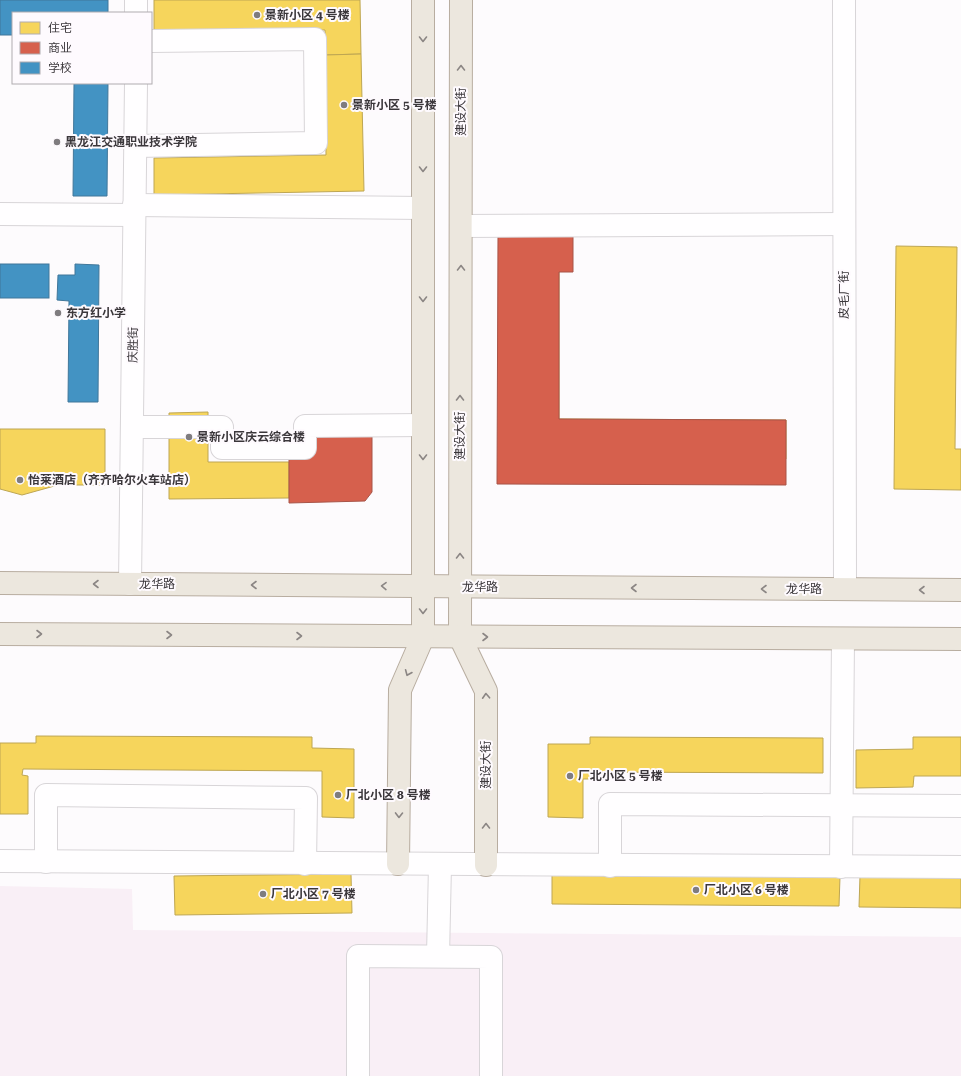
<svg xmlns="http://www.w3.org/2000/svg" width="961" height="1076" font-family="'Roboto Serif','Noto Sans SC',serif">
  <style>
    .industrial { fill: #f9eff6 }
    .homes { fill: #f6d55c; stroke: #bea652 }
    .shops { fill: #d6604d; stroke: #a85448 }
    .schools { fill: #4393c3; stroke: #41779a }
    .lines { fill: none; stroke-linecap: round; stroke-linejoin: round }
    .minor-casing { stroke: #d8d5d8; stroke-width: 24 }
    .major-casing { stroke: #b8ada0; stroke-width: 24 }
    .minor { stroke: #fffeff; stroke-width: 22 }
    .major { stroke: #ece7de; stroke-width: 22 }
    .oneway { stroke: #8b8684 }
    .poi-dot { fill: #7f7c7f; stroke: #fefafe; stroke-width: 1.5 }
    .labels { text-anchor: middle; dominant-baseline: central; stroke-width: 4; stroke-linejoin: round; paint-order: stroke }
    .poi-label { font-size: 12px; font-weight: bold; fill: #3b373b; stroke: #fefafe; text-anchor: start }
    .street-label { font-size: 12px; fill: #3b373b; stroke: #fefafe }
  </style>
  <rect width="100%" height="100%" fill="#fdfbfd"/>
  <polygon class="industrial" points="0,886 132,889 133,930 961,937 961,1076 0,1076"/>
  <g class="homes">
    <polygon points="154,0 360,0 361,54 325,55 325,30 154,33"/>
    <polygon points="361,54 364,191 154,195 154,158 326,155 325,55"/>
    <polygon points="896,246 957,247 955,449 961,449 961,490 894,489"/>
    <polygon points="517,272 559,272 559,419 786,420 786,459 516,457"/>
    <polygon points="208,412 208,462 289,462 289,498 169,499 169,413"/>
    <polygon points="0,429 105,429 105,485 58,485 22,495 0,489"/>
    <polygon points="36,736 312,737 312,748 354,749 354,818 322,817 322,771 23,769 22,775 28,776 28,814 0,814 0,743 36,743"/>
    <polygon points="590,737 823,738 823,773 592,772 592,779 583,779 583,818 548,817 548,744 590,744"/>
    <polygon points="913,737 961,737 961,776 914,776 913,787 856,788 856,750 913,749"/>
    <polygon points="351,874 352,913 175,915 174,876"/>
    <polygon points="552,875 840,877 839,906 552,904"/>
    <polygon points="860,876 961,877 961,908 859,907"/>
  </g>
  <g class="shops">
    <polygon points="498,234 573,234 573,272 559,272 559,419 786,420 786,485 497,484"/>
    <polygon points="313,431 372,431 372,492 365,501 289,503 289,455"/>
  </g>
  <g class="schools">
    <polygon points="0,0 108,0 108,13 13,13 13,35 0,35"/>
    <polygon points="74,83 108,83 107,196 73,196"/>
    <rect x="0" y="264" width="49" height="34"/>
    <polygon points="75,264 99,265 98,402 68,402 69,301 57,300 58,275 75,275"/>
  </g>
  <g class="lines">
    <defs>
      <g id="minor">
        <polyline points="844,0 845,589"/>
        <polyline points="136,13 136,0"/>
        <polyline points="135,146 316,143 315,39 151,41"/>
        <polyline points="134,205 423,208"/>
        <polyline points="0,214 134,215"/>
        <polyline points="461,226 844,224"/>
        <polyline points="132,427 222,427 222,448 305,448 305,426 423,425"/>
        <polyline points="130,584 136,83"/>
        <polyline points="0,861 961,867"/>
        <polyline points="46,862 46,795 306,798 305,864"/>
        <polyline points="610,866 610,804 961,806"/>
        <polyline points="841,867 843,639"/>
        <polyline points="438,956 440,865"/>
        <polyline points="358,1076 358,956 491,957 491,1076"/>
      </g>
      <g id="major">
        <polyline points="461,0 460,637 486,691 486,865"/>
        <polyline points="0,583 961,590"/>
        <polyline points="0,634 961,639"/>
        <polyline points="398,864 400,690 423,637 423,0"/>
      </g>
    </defs>
    <use href="#minor" class="minor-casing"/>
    <use href="#major" class="major-casing"/>
    <use href="#minor" class="minor"/>
    <use href="#major" class="major"/>
  </g>
  <defs><path id="oneway-chevron" d="M-2-3.5L2.5 0L-2 3.5" fill="none" stroke-width="1.6" stroke-linecap="round" stroke-linejoin="round"/></defs>
  <g class="oneway">
    <use href="#oneway-chevron" transform="translate(423 39) rotate(90)"/>
    <use href="#oneway-chevron" transform="translate(461 68) rotate(-90)"/>
    <use href="#oneway-chevron" transform="translate(423 169) rotate(90)"/>
    <use href="#oneway-chevron" transform="translate(461 268) rotate(-90)"/>
    <use href="#oneway-chevron" transform="translate(423 299) rotate(90)"/>
    <use href="#oneway-chevron" transform="translate(460 398) rotate(-90)"/>
    <use href="#oneway-chevron" transform="translate(423 457) rotate(90)"/>
    <use href="#oneway-chevron" transform="translate(460 556) rotate(-90)"/>
    <use href="#oneway-chevron" transform="translate(96 584) rotate(-180)"/>
    <use href="#oneway-chevron" transform="translate(254 585) rotate(-180)"/>
    <use href="#oneway-chevron" transform="translate(384 586) rotate(-179)"/>
    <use href="#oneway-chevron" transform="translate(634 588) rotate(-180)"/>
    <use href="#oneway-chevron" transform="translate(764 589) rotate(-180)"/>
    <use href="#oneway-chevron" transform="translate(922 590) rotate(-180)"/>
    <use href="#oneway-chevron" transform="translate(423 611) rotate(90)"/>
    <use href="#oneway-chevron" transform="translate(39 634)"/>
    <use href="#oneway-chevron" transform="translate(169 635)"/>
    <use href="#oneway-chevron" transform="translate(299 636)"/>
    <use href="#oneway-chevron" transform="translate(485 637)"/>
    <use href="#oneway-chevron" transform="translate(408 673) rotate(113)"/>
    <use href="#oneway-chevron" transform="translate(486 696) rotate(-93)"/>
    <use href="#oneway-chevron" transform="translate(399 815) rotate(91)"/>
    <use href="#oneway-chevron" transform="translate(486 826) rotate(-90)"/>
  </g>
  <g class="poi-dot">
    <circle cx="257" cy="15" r="4"/>
    <circle cx="344" cy="105" r="4"/>
    <circle cx="57" cy="142" r="4"/>
    <circle cx="58" cy="313" r="4"/>
    <circle cx="189" cy="437" r="4"/>
    <circle cx="20" cy="480" r="4"/>
    <circle cx="570" cy="776" r="4"/>
    <circle cx="338" cy="795" r="4"/>
    <circle cx="696" cy="890" r="4"/>
    <circle cx="263" cy="894" r="4"/>
  </g>
  <g class="labels">
    <g class="poi-label">
      <text x="265" y="15">景新小区 4 号楼</text>
      <text x="352" y="105">景新小区 5 号楼</text>
      <text x="65" y="142">黑龙江交通职业技术学院</text>
      <text x="66" y="313">东方红小学</text>
      <text x="197" y="437">景新小区庆云综合楼</text>
      <text x="28" y="480">怡莱酒店（齐齐哈尔火车站店）</text>
      <text x="578" y="776">厂北小区 5 号楼</text>
      <text x="346" y="795">厂北小区 8 号楼</text>
      <text x="704" y="890">厂北小区 6 号楼</text>
      <text x="271" y="894">厂北小区 7 号楼</text>
    </g>
    <g class="street-label">
      <text transform="translate(461 112) rotate(-90)">建设大街</text>
      <text transform="translate(844 295) rotate(-90)">皮毛厂街</text>
      <text transform="translate(133 345) rotate(-89)">庆胜街</text>
      <text transform="translate(460 436) rotate(-90)">建设大街</text>
      <text x="157" y="584">龙华路</text>
      <text x="480" y="587">龙华路</text>
      <text x="804" y="589">龙华路</text>
      <text transform="translate(486 765) rotate(-90)">建设大街</text>
    </g>
  </g>
  <rect x="12" y="12" width="140" height="72" fill="#fefafe" stroke="#b0acb0"/>
  <rect x="20" y="22" width="20" height="12" fill="#f6d55c" stroke="#b0acb0"/>
  <text x="48" y="32" font-size="12" fill="#3b373b">住宅</text>
  <rect x="20" y="42" width="20" height="12" fill="#d6604d" stroke="#b0acb0"/>
  <text x="48" y="52" font-size="12" fill="#3b373b">商业</text>
  <rect x="20" y="62" width="20" height="12" fill="#4393c3" stroke="#b0acb0"/>
  <text x="48" y="72" font-size="12" fill="#3b373b">学校</text>
</svg>
